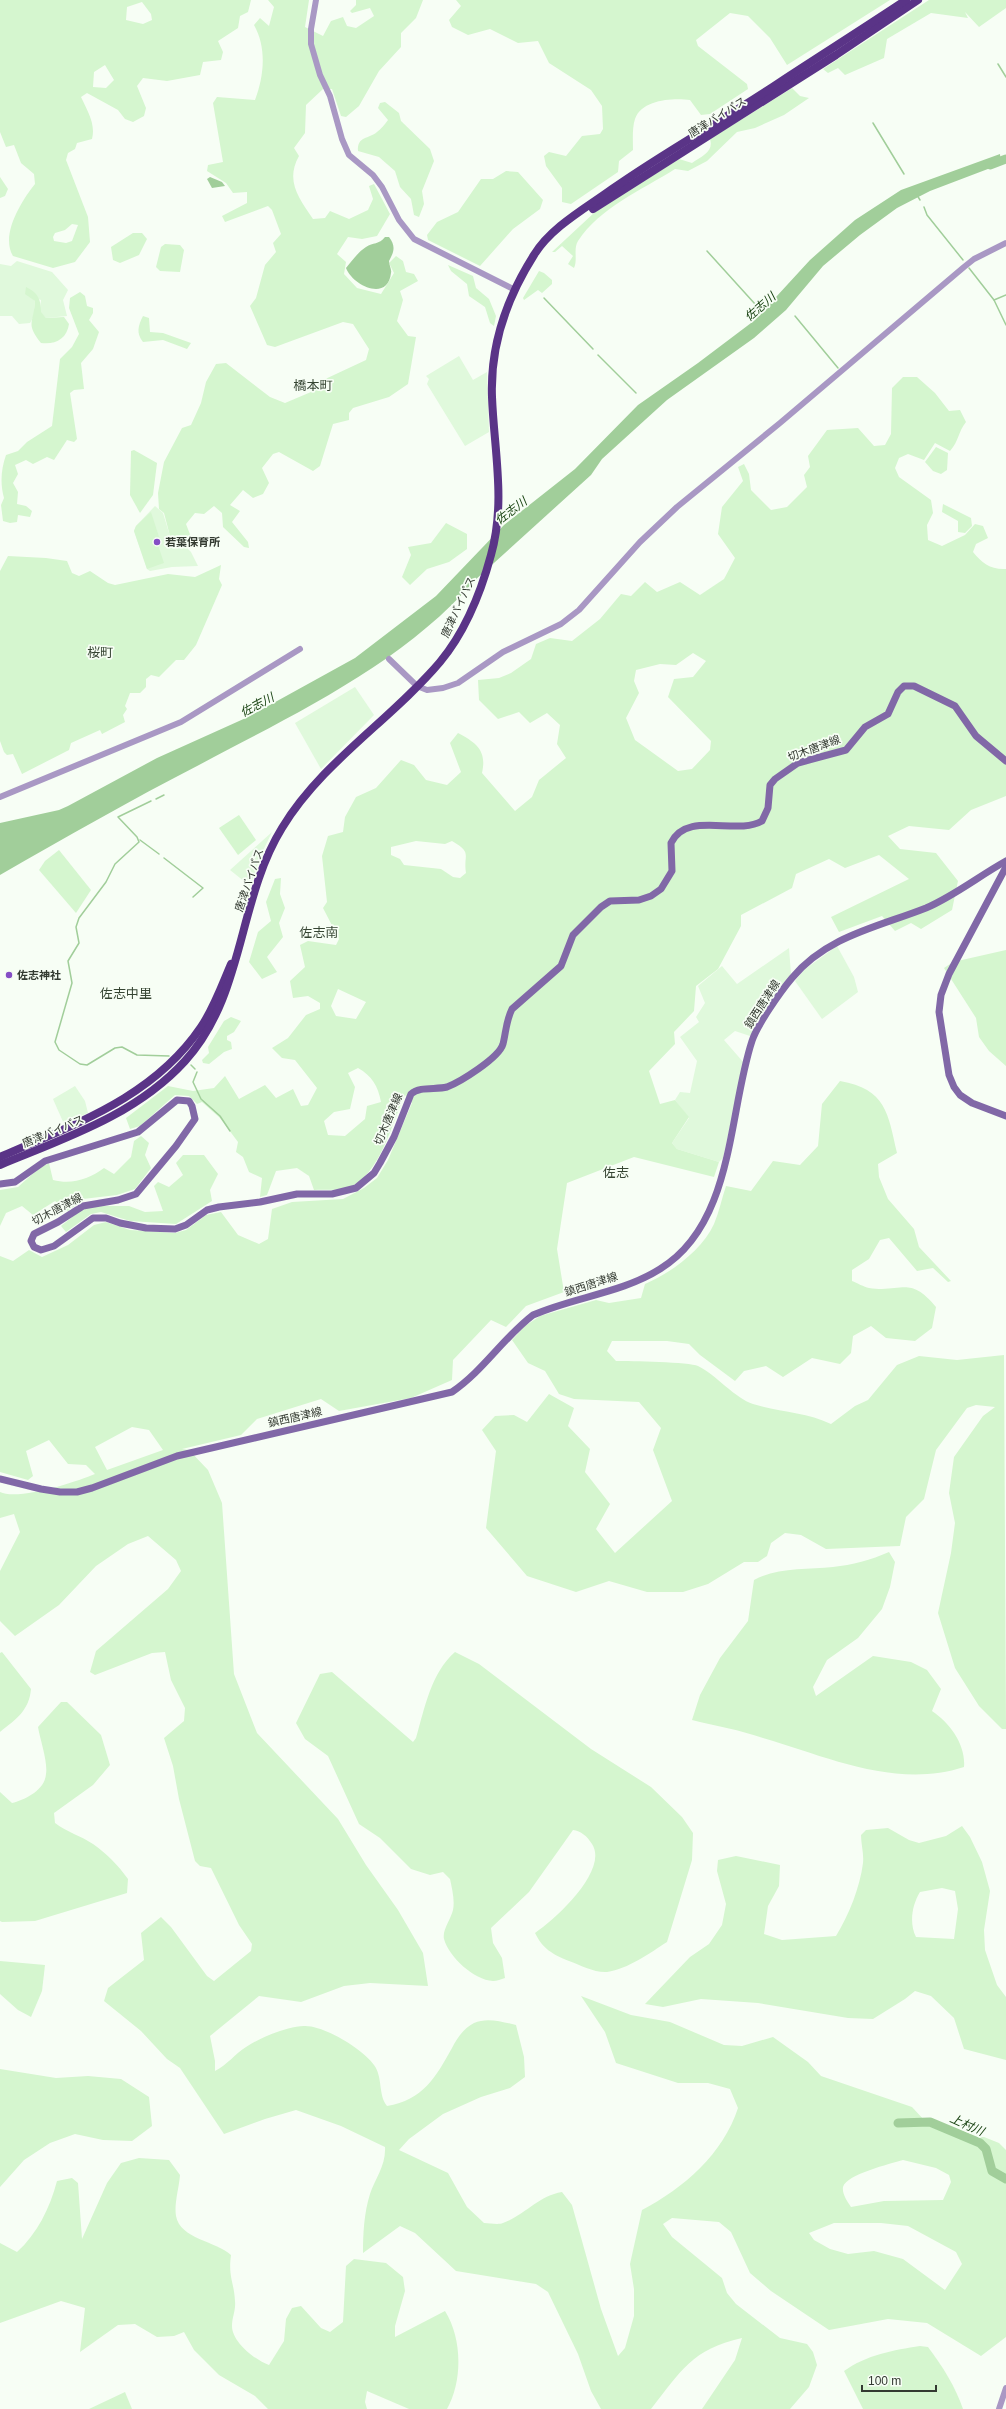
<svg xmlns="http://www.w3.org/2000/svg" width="1006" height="2409" font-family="Arial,'Noto Sans JP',sans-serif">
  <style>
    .built { fill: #e0f9dc }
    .green { fill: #d5f6cf; fill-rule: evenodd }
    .water { fill: #a1ce9a }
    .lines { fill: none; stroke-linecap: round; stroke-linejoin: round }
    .stream { stroke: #a1ce9a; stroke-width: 1.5 }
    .river { stroke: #a1ce9a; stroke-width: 9 }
    .tertiary { stroke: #a998c4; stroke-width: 6 }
    .secondary { stroke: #8168a7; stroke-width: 7 }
    .trunk { stroke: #5a3487; stroke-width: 8 }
    .poi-dot { fill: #854ec5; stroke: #f7fef5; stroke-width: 1.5 }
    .labels { text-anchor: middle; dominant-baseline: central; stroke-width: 3.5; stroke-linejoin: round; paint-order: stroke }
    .street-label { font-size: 11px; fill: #333a31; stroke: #f7fef5 }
    .poi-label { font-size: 11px; font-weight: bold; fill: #333a31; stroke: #f7fef5; text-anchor: start }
    .water-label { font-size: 12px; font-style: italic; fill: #133e0c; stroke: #f7fef5 }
    .quarter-label { font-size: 13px; fill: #364533; stroke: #f7fef5 }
  </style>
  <rect width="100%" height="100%" fill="#f7fef5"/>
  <g class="built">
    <polygon points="17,261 52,272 68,290 63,300 67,316 46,318 40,312 41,300 30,296 35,301 34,316 30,323 19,324 12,316 0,316 0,264 11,266"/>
    <polygon points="459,356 473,380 487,372 489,432 465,446 427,384 429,379 426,376"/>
    <polygon points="155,506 163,513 170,536 182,548 187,548 191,552 198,566 172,567 150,571 147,569 134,531 136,526"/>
    <polygon points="355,687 374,715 321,769 295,723"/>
    <polygon points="272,832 261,855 250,886 230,870"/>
    <polygon points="837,946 854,977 858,992 822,1019 795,981 804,970"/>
    <polygon points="789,948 791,974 750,1036 735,1031 724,1040 744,1063 723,1158 719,1162 677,1149 672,1143 689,1118 675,1100 680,1092 690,1093 697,1061 680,1037 699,1022 696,1017 705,1003 698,986 722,966 737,984"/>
    <polygon points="75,1086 85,1101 88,1113 64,1124 53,1099"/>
  </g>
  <g class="green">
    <path d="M0,0H251L248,12L240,16L238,28L218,41L223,52L221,60L203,62L200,75L167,81L143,78L137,86L146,108L144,116L133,122L125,119L118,110L87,93L81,97C87,110 96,124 92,139L77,143L75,149L68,153L66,160L88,217L90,242L75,262L53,268L13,256C0,235 22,200 35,184L34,174L21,163L14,145L6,147L0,132ZM142,2L151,14L152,20L143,24L126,20L127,7ZM105,65L114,80L106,88L93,87L94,72ZM72,224L78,225L72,241L66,243L54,241L53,237L55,233L65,230Z"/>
    <path d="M268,0H309L305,27L323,36L331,21L343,17L347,26L356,28L374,16L370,8L352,13L350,11L356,5V0H423L416,18L401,33V47L379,71L359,106L346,117L341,116L332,89H323L306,105L305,133L294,148L299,156C285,181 299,198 313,219L325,218L330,211L349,219L368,210L373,199L369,186L374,184L390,214L377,236L362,239L348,237L337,254L346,262L344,274L357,288L381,294L394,273L389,263L396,256L403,261L406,272L414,274L418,281L400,291L403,300L397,321L408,336L416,337L408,384L389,397L353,408L349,413V420L333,424L320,466L313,471L279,452L273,454L262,468L269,483L263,494L253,498L243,490L230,505L240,511L232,522L248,542L249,548L244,547L223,527L222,513L214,506L204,514L195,513L186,524L191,537L187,548H182L170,536L164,513L159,509L158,493L164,462L182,428L191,425L201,403L206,382L216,364L226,363L270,397L285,403L311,392L321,381L366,360L369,349L353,324L343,322L275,347L267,345L250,306L256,298L265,265L276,252L273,243L281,234L272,210L268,206L225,222L222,216L247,203V192L233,193L226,183L207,171L208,165L223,162L213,103L217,97L255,100C264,76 267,48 254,25L260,18L269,26L274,7Z"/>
    <path d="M456,0H890L787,65L770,38L748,16L730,13L696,40L698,46L747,84L748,89L710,114L701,115L690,100C674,98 642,99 635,119C632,128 633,141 633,150L619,161L618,172L571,204L562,202V188L546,166L544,156L549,152L566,156L582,136L600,134L603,129L602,106L591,90L549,63L538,41L518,43L490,29L468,35L452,27L449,20L461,6Z"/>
    <polygon points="929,0 1006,0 1006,8 979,27 965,12 968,18 931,13 887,39 884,58 845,75 838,68 828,73 823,69"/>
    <path d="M792,88L800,96L809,98L784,115L755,128L737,132L707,161L688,171L675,169C642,190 599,208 578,241C573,249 578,260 574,268L568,264L573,256L562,246L555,252H552L595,212L679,159L692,163C702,156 714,152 710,139Z"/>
    <path d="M385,102L399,113L401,121L430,149L434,161L422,191L424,204L419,217L414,215L411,199L400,187L395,171L379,157L358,151C357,136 369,139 377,132C381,129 385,124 388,120L378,108L380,103Z"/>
    <polygon points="506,171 518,172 543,200 540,209 513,229 480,266 428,240 427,235 437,222 458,212 481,179 493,179"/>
    <polygon points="0,177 8,189 5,196 0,198"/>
    <polygon points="133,233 142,233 147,239 139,255 120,263 113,260 111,247"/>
    <polygon points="165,244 180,245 184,250 180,272 160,271 156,267 161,247"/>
    <polygon points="448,265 473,276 476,288 489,299 496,316 494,326 490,323 485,307 469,296 467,284 451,271"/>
    <polygon points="539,271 544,273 552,280 552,284 542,293 538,290 524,300 523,298"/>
    <path d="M26,287C38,293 41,299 41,312L46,318L64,317L69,324C67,339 55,345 41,343C25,323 34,323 35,301L25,294Z"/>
    <path d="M80,292L85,296L87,306L93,308V313L89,320L99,332L93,349L81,363L84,389L74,390L70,393L77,439L74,442L67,440L54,460L47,457L33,464L26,460L15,465L18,474L13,483L18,492L17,504L26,506L32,511L30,517L18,515L17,522L10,523L3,521L1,505L4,498C0,484 1,469 6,455L18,451L27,442L52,426L60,359L72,347L79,334L69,308L70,298Z"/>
    <path d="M143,316L149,318L150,332L163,333L191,343L187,349L163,340L143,342C136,333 138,326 143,316Z"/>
    <path d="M903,377H917L935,393L949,411L960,410L966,422C958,432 959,441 950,451L935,443L924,460L908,454L899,458L895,468L899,477L931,500L933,513L927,525L928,540L942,546L965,535L975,524L983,526L988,538L976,544L973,552C982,563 991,570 1006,569V796L971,810L949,830L909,826L888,836L900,849L936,853L958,881L952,910L921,929L911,923L895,931L882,916L839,932L831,917L909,879L879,855L845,868L829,859L796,874L792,888L741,915V926L718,969L696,986L694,1011L674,1032L675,1044L649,1071L660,1104L675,1100L689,1117L672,1143L677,1149L719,1162L714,1177L634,1157L567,1183L557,1249L564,1292L526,1306L506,1327L491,1320L453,1360L452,1380L411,1398L339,1411L321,1399L257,1419L241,1435L182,1449L189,1450L208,1470L222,1503L234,1674L257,1733L338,1819L366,1865L398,1910L423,1953L428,1986L370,1983L344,1986L301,2002L259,1996L210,2036L215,2061V2071C227,2065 235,2054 246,2047C261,2037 286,2027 304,2026C323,2025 363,2049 374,2065C383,2077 378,2095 387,2106C423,2100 436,2077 452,2048C457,2038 464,2028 474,2023C487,2017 503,2022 516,2025L524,2057L525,2077L510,2088L481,2097L443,2114L409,2139L399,2150L448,2173L467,2207L484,2223C490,2223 498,2225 503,2223C525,2215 538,2196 562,2192L572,2205L601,2309L618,2356L625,2348L634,2316V2289L630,2264L642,2210C684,2188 723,2154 738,2108L730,2089L708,2083H678L616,2063L605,2032L581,1996L631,2015L670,2022L724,2045L742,2046L773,2037L808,2062L821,2076L912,2107L925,2121L960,2138L984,2137L999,2143L1006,2150V2337L981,2356L927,2323L888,2319L829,2330L771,2291L750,2273L731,2232L719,2222L672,2218L663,2224L672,2237L722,2278L727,2293L736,2304L780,2338L807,2344L813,2352L817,2365L809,2387L790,2409H702L735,2360L742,2338C692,2349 681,2371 651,2409H601L591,2391L578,2354L548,2292L536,2284L456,2271L415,2233L400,2226L363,2253C363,2234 364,2213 370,2194C375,2178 386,2166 385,2147L341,2126L296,2110L265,2119L224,2134L180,2068L167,2059L141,2031L104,2001L108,1988L144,1960L141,1933L161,1917L171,1927L207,1976L214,1981L251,1951L252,1944L239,1925L211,1868L200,1866L195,1861L179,1799L173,1766L164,1738L184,1721L185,1708L171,1680L165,1652L152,1653L95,1675L90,1672L96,1651L168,1589L181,1571L176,1560L148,1536L128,1544L96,1566L59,1605L15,1636L0,1621V1571L20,1532L14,1514L0,1518V1492C18,1501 76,1482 95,1474L86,1465L68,1464L49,1440L26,1451L33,1476L28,1480L0,1472V1256L13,1261L29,1250L42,1257L68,1245L94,1225L106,1222L130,1230L175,1233L186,1230L206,1215L221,1212L238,1235L259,1244L268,1239L272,1209L292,1202L343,1199L364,1188L377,1178L388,1160L412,1103L405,1095C392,1122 380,1176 348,1188C339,1191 324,1189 314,1190L309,1176L297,1168L276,1171L267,1195L260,1197L262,1178L249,1172L243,1157L236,1152L238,1142L220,1118L202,1102L197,1104L189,1096L175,1095L140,1126L130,1129L126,1118L168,1086L193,1091L214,1088L225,1076L239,1099L265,1085L276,1098L293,1089L301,1106L308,1105L317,1088L295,1060L282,1058L272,1048L288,1038L306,1015L320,1009V1003L308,996L293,998L290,981L305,967L300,945L308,941L336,945L339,939L323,908L327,902L322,856L328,836L343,832L345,817L356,797L376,788L401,760L414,765L426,780L447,785L461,772L450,743L458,733C477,743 487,751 482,773L515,811L532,797L539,780L566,758L557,744L560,725L547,713L530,723L519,712L498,719L479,700L478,680L499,678L511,673L531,659L536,644L550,638L572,641L600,619L621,594L631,596L645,582L657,592L680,582L700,595L724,579L735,558L718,534L722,507L743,481L738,467L744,464L749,474L751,490L771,510L787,507L807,487L804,475L810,467L808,456L827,430L858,428L874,446L885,445L891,434L892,388ZM693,653L706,661L693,677L674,679L668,697L711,741L710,750L692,769L678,771L635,740L626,718L639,693L634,681L636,670L660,664L676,665ZM416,841L445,844L452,841C473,853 463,854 466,873L460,878L453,877L441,869L404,865L400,859L391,855V847ZM338,989L366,1002L356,1019L336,1016L331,1006ZM358,1068C372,1076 378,1086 381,1102L367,1106L365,1119L345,1136L328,1135L324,1121L334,1112L350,1109L355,1087L348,1073ZM132,1427L149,1430L163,1450L107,1470L95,1447ZM903,2160L936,2168L949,2175L951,2182L943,2200L884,2201L851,2207C847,2201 842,2194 843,2187C847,2174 890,2164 903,2160ZM834,2223H881L908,2226L956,2252L962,2264L945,2290L903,2259L874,2251L848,2254L830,2249L814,2240L809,2233Z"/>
    <polygon points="936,447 948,453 947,470 941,474 933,471 925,462"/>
    <polygon points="134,450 157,463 153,495 140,513 130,495 131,451"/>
    <polygon points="943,504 971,518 972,526 965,533 958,532 958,521 942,512"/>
    <polygon points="151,512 161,543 158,545 164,563 147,569 134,531 136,526"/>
    <polygon points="446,523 467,534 467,549 449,562 427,569 410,585 402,577 411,555 408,547 431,543"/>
    <polygon points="8,556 46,558 67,561 72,573 79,576 90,571 108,583 115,585 168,574 195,577 221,565 219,579 222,585 196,645 184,660 176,660 159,677 151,675 146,679 146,687 140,693 130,693 125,706 127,709 123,715 125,722 102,734 100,730 71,743 69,750 22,774 13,754 7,755 4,752 0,741 0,571"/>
    <polygon points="239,815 256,840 238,855 219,828"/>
    <polygon points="59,850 91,890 76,913 39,870 45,861"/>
    <polygon points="281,878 280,894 285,908 279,923 283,937 267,957 277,972 262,979 249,962 258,932 271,921 266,902 275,879"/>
    <polygon points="1006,950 1006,1066 989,1051 979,1037 976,1018 944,968 953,962"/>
    <polygon points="231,1017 241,1021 234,1032 227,1036 227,1040 231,1042 232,1049 224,1052 209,1064 203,1063 202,1060 209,1053 208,1047 224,1021"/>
    <path d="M840,1081C886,1089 888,1113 897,1153L878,1164L879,1177L888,1199L914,1229L919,1247L951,1281L948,1282L933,1268L917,1271L889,1238L880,1240L869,1259L852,1270V1281C857,1283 864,1287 869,1288C903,1293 909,1275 936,1307L932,1328L915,1341L886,1338L871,1326L853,1336L851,1353L840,1364L812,1358L783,1377L766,1366L744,1371L735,1381L700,1355L689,1344L667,1341H612L607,1351L616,1361C630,1361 690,1362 698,1366C715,1374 736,1399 753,1404C779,1412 806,1412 831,1424L855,1406L868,1400L897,1365L919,1356L957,1360L1004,1355L1006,1729H1002L979,1706L955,1668L938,1613L951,1553L955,1523L949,1493L954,1457L983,1416L995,1407L976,1405L967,1408L936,1450L924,1499L906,1517L900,1546L826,1549L801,1535L785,1533L771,1543L767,1556L758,1562H744L708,1584L683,1592H647L609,1581L576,1592L527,1576L486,1528L496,1451L482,1430L495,1416L514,1415L527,1422L549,1394L574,1408L568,1426L590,1449L585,1472L610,1504L596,1529L615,1553L672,1501L653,1450L661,1428L639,1402L574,1399L559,1394L545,1371L528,1363L512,1340L525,1326L540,1316L596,1300L609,1303L641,1298L645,1284C671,1273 702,1250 714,1224C719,1212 722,1198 726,1186L751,1191L773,1161L800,1165L818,1146L822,1104Z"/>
    <path d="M141,1136L149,1143L145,1155L151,1168L135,1189L117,1195L83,1199L68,1211L55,1201L33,1215L22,1206L6,1213L0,1226V1190L18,1187L38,1169L49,1163L53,1180C72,1185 89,1179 104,1168L114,1174L131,1157L134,1141Z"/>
    <polygon points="183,1155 204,1155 218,1174 210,1190 212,1201 176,1224 130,1221 101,1212 91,1214 66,1232 61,1226 81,1210 94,1206 129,1206 145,1212 163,1211 154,1186 158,1182 169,1187 183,1175 176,1163"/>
    <path d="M889,1552L895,1562L890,1587L882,1609L858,1638L827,1660L813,1687L816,1696L873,1656L911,1662L927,1670L941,1689L932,1711C950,1723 966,1745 964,1767C896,1789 828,1757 763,1738C740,1730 716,1726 692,1720L700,1695L720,1658L748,1621L754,1580C777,1567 807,1570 833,1567C852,1565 871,1560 889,1552Z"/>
    <path d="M2,1652L31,1689C29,1711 16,1719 0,1732V1653Z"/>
    <path d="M455,1652L479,1664L591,1749L651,1787L682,1817L693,1833L692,1860L667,1942C650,1953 628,1969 607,1972C595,1973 580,1965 569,1961C552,1954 543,1949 535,1933C556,1919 609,1870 592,1844C587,1836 581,1831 573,1830L529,1892L491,1928L493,1943L502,1958L505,1978C501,1979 497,1981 493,1981C474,1980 449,1957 444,1939C442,1930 451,1919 453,1910C455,1900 452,1889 450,1879L443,1872L430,1875L411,1869L380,1838L359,1824L328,1756L305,1739L296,1723L320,1674L332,1672L413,1742L416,1738C425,1707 431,1673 455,1652Z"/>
    <path d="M61,1702H67L101,1735L110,1765L93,1785L54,1813L55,1823C67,1832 81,1836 93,1844C107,1854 118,1865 128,1879L127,1893L35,1921L2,1922L0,1921V1792L12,1803C25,1800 45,1790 46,1774C48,1762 40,1739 38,1727Z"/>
    <path d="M962,1826L970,1837L982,1862L990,1891L984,1930L985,1950L997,1985L1006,1997V2060L964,2049L954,2018L931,1996L915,1991L905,1999L873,2019L848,2018L758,2003L701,1999L663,2007L645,2004L690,1957L709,1944L722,1925L726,1904L717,1871L718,1860L736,1856L780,1865L779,1886L768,1906L764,1934L782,1940L836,1936C849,1915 860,1887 863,1863C864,1854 861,1844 861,1835L866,1830L888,1828L909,1840L919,1843L946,1836ZM942,1888L955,1891L958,1909L954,1939L916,1937C909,1923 912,1905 920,1892Z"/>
    <polygon points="0,1961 45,1965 42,1991 31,2017 18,2010 0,1994"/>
    <polygon points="0,2069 56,2078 88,2076 121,2079 149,2097 152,2126 132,2141 103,2140 75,2134 50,2143 24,2160 0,2187"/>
    <path d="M139,2158L169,2160L180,2175C179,2188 174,2204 176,2216C180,2239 216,2241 231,2255C228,2277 234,2282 235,2301C236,2310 232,2317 232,2326C232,2342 255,2360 269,2365L284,2341L286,2319L292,2308L301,2306L321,2328L330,2332L343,2322L346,2266L354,2259L386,2263L403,2277L405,2291L395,2326V2337L445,2311C462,2338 463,2380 447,2409H409L367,2391L365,2402L367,2409H268L255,2396L219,2375L194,2350L184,2332L174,2336L157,2337L135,2324L118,2325L80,2352L85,2308L61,2301L0,2323V2243L17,2252C37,2234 50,2208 57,2181L72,2178L78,2183L82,2239L107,2183L121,2163Z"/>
    <path d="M920,2346L928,2347C943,2367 955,2386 963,2409H863L844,2371C866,2355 894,2350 920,2346Z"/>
    <polygon points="125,2392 132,2409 89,2409"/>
  </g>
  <g class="water">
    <path d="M1000,154L1001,164L930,191L897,208L860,235L823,266L786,310L754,338L667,400L602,459L591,475L474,581C404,663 293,715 199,765C131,800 66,837 0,875V823L59,810L68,806L157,758L248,717L355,658L436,596L504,525L575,469L638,405L698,363L755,320L810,260L855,220L901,190Z"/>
    <polygon points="210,177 222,182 225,186 212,188 207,179"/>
    <path d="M385,237H389C396,246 394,252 389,261C389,265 392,270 391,273C388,302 353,286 346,268C352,261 358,252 366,247C373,242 379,245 385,237Z"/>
  </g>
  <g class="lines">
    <g class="stream">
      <polyline points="998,64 1006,77"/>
      <polyline points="873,123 904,174"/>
      <polyline points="917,195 920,200"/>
      <polyline points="924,207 927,215 963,260"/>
      <polyline points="707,251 755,304"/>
      <polyline points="969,268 994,300 1006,325"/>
      <polyline points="544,298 593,349"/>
      <polyline points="994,300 1006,295"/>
      <polyline points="795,316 838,368"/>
      <polyline points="598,355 636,393"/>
      <polyline points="156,799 164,795"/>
      <polyline points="151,801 118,817 137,837 139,842 115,864 106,882 79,918 76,927 79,943 68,961 72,983 55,1042 59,1050 80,1064 87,1065 115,1048 122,1047 137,1055 169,1056"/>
      <polyline points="140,840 159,854"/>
      <polyline points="164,858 203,888 193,897"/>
      <polyline points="191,1065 195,1069"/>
      <polyline points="197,1072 193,1082 201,1099 220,1116 230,1131"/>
    </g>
    <g class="river">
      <polyline points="990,165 1006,159"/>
      <polyline points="898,2123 930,2122 980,2143 986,2149 992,2171 1006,2179"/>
    </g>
    <g class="tertiary">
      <polyline points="316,0 311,29 311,44 320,75 330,96 342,139 349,155 373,175 382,187 399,220 414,239 513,289"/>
      <polyline points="389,659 417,686 427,690 443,688 458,683 503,652 561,624 579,610 640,542 677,507 780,423 964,267 974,259 1006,243"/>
      <polyline points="0,797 181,722 300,649"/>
      <polyline points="999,2409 1006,2388"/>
    </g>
    <g class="secondary">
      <polyline points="1006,867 949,974 941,995 939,1012 949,1075 954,1087 960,1095 972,1103 1006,1116"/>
      <path d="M0,1184L15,1182L45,1161L138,1132L177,1100L189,1101L192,1106L195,1119L176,1146L136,1194L118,1200L83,1206L58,1222L34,1234L31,1241L34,1247L41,1250L54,1246L93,1218H106L120,1223L146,1228L175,1229L186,1225L207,1210L219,1207L260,1202L297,1194H332L356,1188L374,1173L380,1163L394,1137L411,1094C420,1086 436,1090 447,1087C460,1082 499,1058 503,1044C506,1032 506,1021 512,1009L561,966L573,935L601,907L610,901L639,900L651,896L661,889L672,871L671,843C687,810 736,836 762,821L768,808L770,785L775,779L798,763L846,750L865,727L888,714L898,692L904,686H914L955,706L976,736L1006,761"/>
      <path d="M0,1479L41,1489L60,1492H77L92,1488L177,1456L452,1392C483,1371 503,1338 533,1315C574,1297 622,1293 660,1269C734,1224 728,1114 752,1041C757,1025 781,991 792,978C827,936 878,927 926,908C954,896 979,876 1006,861"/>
    </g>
    <g class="trunk">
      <polyline points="593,209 836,55 918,0"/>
      <path d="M0,1157C74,1124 153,1098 201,1027C214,1008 222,985 231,964"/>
      <path d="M0,1165C65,1138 136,1115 185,1061C245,995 237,901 282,828C322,762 391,720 440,662C465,632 481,592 491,555C506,502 494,450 492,397C490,345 506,299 534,255C551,227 586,208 612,189C666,151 725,119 780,82C821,55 864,28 906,0"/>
    </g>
  </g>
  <g class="poi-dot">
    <circle cx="157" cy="542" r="4"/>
    <circle cx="9" cy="975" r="4"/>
  </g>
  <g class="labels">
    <g class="street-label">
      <text transform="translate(717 117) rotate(-32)">唐津バイパス</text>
      <text transform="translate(458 607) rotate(-65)">唐津バイパス</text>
      <text transform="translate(814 748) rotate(-20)">切木唐津線</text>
      <text transform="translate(249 880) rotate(-71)">唐津バイパス</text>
      <text transform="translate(762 1004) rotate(-57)">鎮西唐津線</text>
      <text transform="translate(388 1119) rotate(-67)">切木唐津線</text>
      <text transform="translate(53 1131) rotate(-23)">唐津バイパス</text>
      <text transform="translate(57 1209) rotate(-28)">切木唐津線</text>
      <text transform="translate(591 1284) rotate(-18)">鎮西唐津線</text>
      <text transform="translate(295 1417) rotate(-13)">鎮西唐津線</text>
    </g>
    <g class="poi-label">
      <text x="165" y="542">若葉保育所</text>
      <text x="17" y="975">佐志神社</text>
    </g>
    <g class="water-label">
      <text transform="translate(760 307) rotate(-41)">佐志川</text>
      <text transform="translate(511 511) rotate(-37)">佐志川</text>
      <text transform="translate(257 705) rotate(-28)">佐志川</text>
      <text transform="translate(967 2125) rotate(24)">上村川</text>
    </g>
    <g class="quarter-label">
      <text x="313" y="385">橋本町</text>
      <text x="100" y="652">桜町</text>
      <text x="319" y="932">佐志南</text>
      <text x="126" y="993">佐志中里</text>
      <text x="616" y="1172">佐志</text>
    </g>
  </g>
  <path d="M862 2385v6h74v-6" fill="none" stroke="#333a31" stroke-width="2"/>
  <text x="868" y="2385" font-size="12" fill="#333a31" stroke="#f7fef5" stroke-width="3" paint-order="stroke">100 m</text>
</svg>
